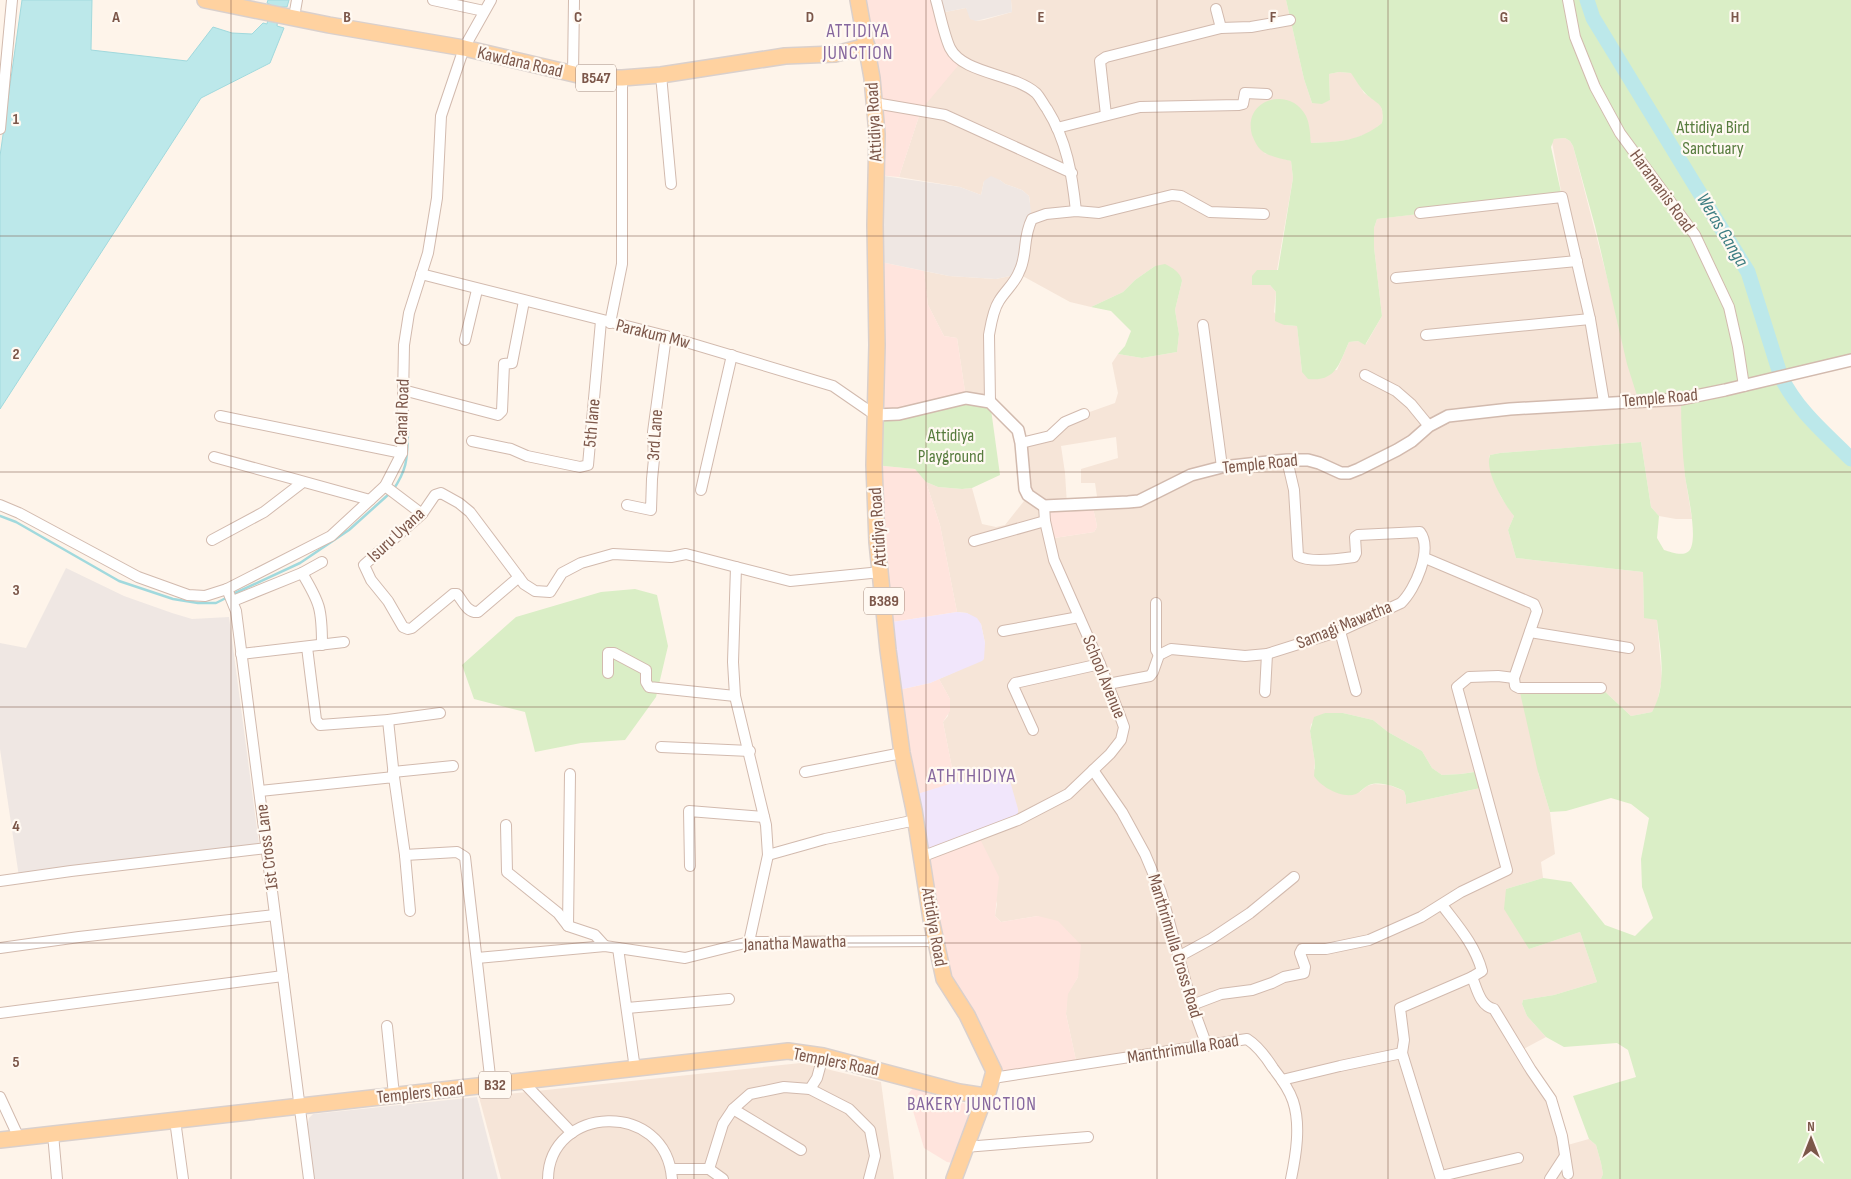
<svg xmlns="http://www.w3.org/2000/svg" width="1851" height="1179" font-family="'Sofia Sans Condensed',sans-serif">
  <style>
    .residential { fill: #f6e5d8; fill-rule: evenodd }
    .commercial { fill: #ffe4dd }
    .industrial { fill: #efe7e3 }
    .education { fill: #f1e6fb }
    .green { fill: #daeec6 }
    .water { fill: #bce8ea; stroke: #a1d9dd }
    .lines { fill: none; stroke-linecap: round; stroke-linejoin: round }
    .stream { stroke: #a1d9dd; stroke-width: 2.5 }
    .river { stroke: #bce8ea; stroke-width: 15 }
    .minor-casing { stroke: #d2baae; stroke-width: 12 }
    .tertiary-casing { stroke: #d2baae; stroke-width: 14 }
    .primary-casing { stroke: #dad0cc; stroke-width: 18 }
    .minor { stroke: #fff; stroke-width: 10 }
    .tertiary { stroke: #fff; stroke-width: 11 }
    .primary { stroke: #ffd2a0; stroke-width: 15 }
    .grid { fill: none; stroke: #7c574a; stroke-width: 1; stroke-opacity: 0.55 }
    .labels { text-anchor: middle; dominant-baseline: central; stroke-width: 4.5; stroke-linejoin: round; paint-order: stroke }
    .shield { fill: #fff9f2; stroke: #a3887c; stroke-width: 1 }
    .shield-label { font-size: 16px; font-weight: bold; fill: #7c574a }
    .street-label { font-size: 18px; fill: #7c574a; stroke: #fff9f2 }
    .park-label { font-size: 18px; fill: #577c3e; stroke: #fff9f2 }
    .neighbourhood-label { font-size: 19px; letter-spacing: 1px; fill: #86679e; stroke: #fff9f2 }
    .water-label { font-size: 19px; font-style: italic; fill: #3c7d82; stroke: #fff9f2 }
    .quarter-label { font-size: 20px; letter-spacing: 1px; fill: #86679e; stroke: #fff9f2 }
    .grid-label { font-size: 16px; text-anchor: middle; font-weight: bold; fill: #7c574a; stroke: #fff9f2; stroke-width: 4.5; stroke-linejoin: round; paint-order: stroke }
  </style>
  <rect width="100%" height="100%" fill="#fef4ea"/>
  <g class="residential">
    <path d="M1011,0H1286L1304,79L1312,103L1330,100L1329,74L1339,72L1352,73L1364,93L1380,104L1383,113L1382,123L1371,132L1353,139L1333,142L1311,143L1306,117L1264,153L1291,161L1293,178L1277,270L1253,285H1270L1276,292L1274,312L1284,325L1297,326L1302,372L1337,370L1349,342L1358,341L1366,344L1382,316L1374,247V228L1377,219L1562,196L1552,142L1554,139L1565,138L1570,141L1573,146L1639,401L1681,399L1685,476L1692,519H1676L1659,516L1651,507L1641,442L1500,453L1490,455L1489,457L1491,473L1501,497L1514,516L1508,530L1516,558L1643,572L1644,617L1657,620L1662,679L1657,703L1652,712L1631,716L1601,688L1538,772L1550,812L1555,854L1541,862L1543,878L1506,889L1529,949L1580,932L1597,982L1554,995L1523,1000L1522,1004L1527,1016L1546,1037L1520,1051L1541,1086L1564,1146L1589,1139L1596,1145L1601,1163L1603,1174L1601,1179H1291L1294,1102L1251,1042L1077,1065L1066,1014L1067,994L1078,977L1038,916L1001,922L995,916L997,904L978,835L988,772L955,783L943,722L948,716L950,699L939,679L955,672L985,643L981,624L967,613L957,612L940,525L926,482L938,487L962,489L972,488L982,524L996,527L1005,525L1028,496L1021,443L1050,436L1084,414L1115,403L1118,393L1112,363L1118,354L1142,358L1177,352L1179,334L1175,310L1182,281L1155,266L1135,280L1123,292L1091,307L1070,302L1019,274L991,324L990,402L966,398L957,338L944,336L928,305L924,271L949,276L996,279L1019,274L1030,203L1029,196L1022,190L1005,184L1000,180L984,181L981,195L960,187L899,177L921,110L950,49L940,13L966,8L976,21L984,20L1012,12ZM1116,437L1118,458L1081,469V483H1095L1098,503L1092,504L1096,521L1097,527L1094,532L1048,539L1067,505L1065,473L1061,446ZM1325,713H1343L1373,720L1388,732L1422,751L1432,768L1442,775L1461,774L1480,771L1485,787L1406,804V797L1404,791L1389,785L1374,784L1367,786L1360,792L1314,769L1315,763L1310,731L1311,724Z"/>
    <polygon points="801,1063 881,1082 894,1179 501,1179 479,1097"/>
  </g>
  <g class="commercial">
    <polygon points="858,0 936,0 950,49 962,61 921,110 899,177 877,175"/>
    <polygon points="876,261 924,271 928,305 944,336 957,338 966,398 875,415"/>
    <polygon points="874,465 915,469 926,482 940,525 957,612 886,623"/>
    <polygon points="1092,504 1096,521 1097,527 1094,532 1048,539 1043,509"/>
    <polygon points="939,679 950,699 950,711 943,722 955,783 911,796 894,691 930,683"/>
    <polygon points="978,835 999,877 995,916 1001,922 1038,916 1058,921 1081,945 1078,977 1068,994 1066,1014 1077,1065 993,1078 956,998 921,857"/>
    <polygon points="915,1086 966,1104 972,1108 972,1113 953,1163 947,1162 924,1148 908,1094"/>
  </g>
  <g class="industrial">
    <polygon points="936,0 1011,0 1012,12 976,21 970,19 966,8 940,13"/>
    <polygon points="877,175 960,187 981,195 984,181 991,176 1000,180 1005,184 1022,190 1029,196 1032,219 1019,274 996,279 949,276 876,261"/>
    <polygon points="66,568 124,596 172,613 192,619 229,617 259,844 19,877 0,749 0,643 26,648"/>
    <polygon points="477,1097 498,1179 311,1179 305,1135 309,1118 313,1114"/>
  </g>
  <g class="education">
    <polygon points="957,612 967,613 977,618 981,624 985,643 984,659 982,661 930,683 894,691 886,623"/>
    <polygon points="1004,768 1010,781 1018,809 1018,820 921,857 911,796 988,772"/>
  </g>
  <g class="green">
    <path d="M1286,0H1851V360L1781,377C1793,401 1814,429 1836,444C1840,447 1846,448 1851,450V1179H1601L1603,1174L1601,1163L1596,1145L1589,1139L1573,1096L1636,1077L1628,1050L1617,1043L1564,1047L1546,1037L1527,1016L1522,1004L1523,1000L1554,995L1597,982L1580,932L1529,949L1504,909L1506,889L1543,878L1571,882L1605,925L1635,936L1653,918L1642,887L1641,859L1649,818L1631,804L1611,798L1566,811L1550,812L1538,772L1519,688H1601L1631,716L1652,712C1668,684 1660,650 1657,620L1644,618L1643,572L1516,558L1508,530L1514,516C1504,504 1484,470 1490,455L1500,453L1641,442L1651,507L1659,516L1657,538L1664,550C1671,552 1683,557 1689,551C1699,541 1687,490 1685,476C1682,450 1681,424 1681,399L1639,402L1627,364L1595,226L1573,146L1570,141L1565,138L1554,139L1551,147L1562,197L1377,219L1374,228V247L1382,316L1365,345L1358,341L1349,342C1339,364 1336,382 1308,379L1302,372L1297,326L1284,325L1275,321L1276,292L1270,285H1252V276L1257,270H1278L1293,178L1291,161C1282,159 1272,157 1265,153C1258,149 1255,142 1252,135C1242,98 1291,86 1306,116C1310,124 1310,135 1311,143C1339,142 1360,141 1382,123C1385,103 1378,105 1366,94C1360,88 1356,80 1351,73L1339,72L1329,74L1330,100L1322,104L1312,103L1304,79Z"/>
    <path d="M1165,264C1173,268 1181,273 1182,281L1175,310L1179,334L1177,352L1142,358L1118,354L1125,346L1131,331L1111,311L1091,307L1123,292L1135,280L1155,266Z"/>
    <polygon points="990,402 1000,475 972,488 962,489 938,487 926,482 915,469 874,465 875,415 933,405"/>
    <polygon points="635,589 657,595 668,646 656,697 625,740 581,743 535,752 525,712 474,699 462,665 516,617 601,592"/>
    <path d="M1325,713H1343L1373,720L1388,732L1422,751L1432,768L1442,775L1461,774L1481,771L1485,787L1406,804V797L1404,791C1394,786 1380,781 1369,785C1364,787 1361,792 1356,794C1342,799 1321,787 1314,776L1315,763L1310,731L1314,717Z"/>
  </g>
  <polygon class="water" points="22,0 92,0 91,50 187,61 213,27 232,33 252,34 263,23 267,24 271,5 267,3 268,0 289,0 287,7 279,7 277,26 284,28 270,63 201,98 0,409 0,156"/>
  <g class="lines">
    <g class="stream">
      <path d="M393,490C408,468 407,458 408,432"/>
      <polyline points="0,516 16,522 119,581 173,599 198,603 216,603 228,597"/>
      <polyline points="233,594 300,563 349,530 389,494"/>
    </g>
    <path class="river" d="M1587,0L1593,18L1748,272L1781,377C1798,411 1824,432 1851,459"/>
    <defs>
      <g id="minor">
        <polyline points="433,0 484,11"/>
        <path d="M936,0C940,14 944,35 950,48C963,74 1013,73 1036,93C1040,97 1043,104 1047,109C1067,141 1072,174 1076,211"/>
        <polyline points="1568,0 1575,37 1595,87 1620,133 1695,235 1729,307 1738,347 1744,386"/>
        <polyline points="1216,9 1221,28"/>
        <polyline points="294,17 297,0"/>
        <polyline points="573,74 574,0"/>
        <polyline points="661,75 671,184"/>
        <polyline points="875,103 945,115 1072,173"/>
        <polyline points="1106,115 1100,61 1106,57 1221,28 1251,27 1290,20"/>
        <polyline points="1057,128 1140,107 1239,105 1243,104 1245,93 1267,94"/>
        <polyline points="0,129 12,0"/>
        <polyline points="1420,213 1562,197 1590,319 1604,402"/>
        <polyline points="421,274 666,336 833,386 875,415"/>
        <polyline points="1396,278 1577,261"/>
        <polyline points="610,323 622,264 622,78"/>
        <polyline points="1203,325 1222,467"/>
        <polyline points="1426,335 1590,319"/>
        <polyline points="465,340 477,290"/>
        <polyline points="1365,375 1396,391 1411,404 1429,426"/>
        <polyline points="403,390 498,415 502,411 504,364 512,363 524,301"/>
        <path d="M990,402L989,335C991,324 993,310 999,301C1005,291 1015,283 1019,272C1028,255 1022,239 1032,219L1046,214L1076,211L1099,213L1172,195L1181,196L1210,212L1264,214"/>
        <polyline points="220,416 402,453"/>
        <polyline points="472,441 511,449 527,456 580,467 588,465 601,321"/>
        <polyline points="1021,443 1050,436 1065,422 1084,414"/>
        <polyline points="214,457 370,500"/>
        <polyline points="385,486 422,514"/>
        <polyline points="701,490 732,355"/>
        <polyline points="0,505 19,513 138,577 188,595 205,596 227,589 331,536 385,486 402,453 404,345 409,313 428,253 437,198 441,116 464,48 491,0"/>
        <polyline points="627,505 651,510 652,479 654,459 653,432 666,336"/>
        <polyline points="212,540 264,512 303,482"/>
        <polyline points="974,541 1045,521"/>
        <polyline points="1425,558 1534,604 1537,611 1514,678 1515,686 1519,688 1601,688"/>
        <path d="M302,573C320,603 322,609 322,645"/>
        <path d="M519,577L478,612C467,613 463,601 457,594H453L412,628L408,629L403,627L388,601L371,580L364,565L422,514L435,495L441,493L459,503L470,512L524,584L535,591L550,592L562,573L581,563L613,554L671,557L686,554L736,567"/>
        <polyline points="227,589 236,611 309,1179"/>
        <polyline points="233,601 302,573 322,562"/>
        <polyline points="1156,603 1156,650 1159,655"/>
        <polyline points="1003,631 1079,617"/>
        <polyline points="1340,631 1356,691"/>
        <polyline points="1530,632 1629,648"/>
        <polyline points="307,647 316,720 320,725 388,720 440,713"/>
        <polyline points="241,654 344,642"/>
        <polyline points="608,673 608,653 614,653 646,670 646,682 649,687 735,696"/>
        <path d="M1108,684L1150,676L1153,672L1159,655L1171,649L1245,656L1267,654L1340,631L1401,603C1415,590 1433,549 1420,532L1358,535L1355,537L1356,553L1354,557C1340,559 1309,563 1298,556L1294,490L1287,460"/>
        <polyline points="1265,692 1267,654"/>
        <polyline points="388,720 394,777"/>
        <polyline points="1033,730 1013,686 1015,683 1100,664"/>
        <polyline points="661,747 750,751"/>
        <polyline points="1093,770 1122,812 1145,854 1161,892 1192,1005 1207,1046"/>
        <polyline points="393,772 453,766"/>
        <polyline points="805,772 902,753"/>
        <polyline points="260,791 394,777 405,855 457,852 465,857 491,1085"/>
        <polyline points="506,825 507,872 558,913 568,926 595,935 605,946"/>
        <polyline points="405,855 410,911"/>
        <polyline points="768,855 825,839 916,820"/>
        <polyline points="921,857 1018,820 1068,794 1110,754 1121,740 1124,727 1120,716 1100,664 1054,560 1045,521 1044,506"/>
        <polyline points="690,866 689,811 764,817"/>
        <polyline points="0,881 71,871 267,848"/>
        <path d="M1442,905C1458,926 1475,945 1482,971L1472,977C1477,989 1480,1006 1494,1009L1531,1070L1551,1099L1562,1136L1568,1174"/>
        <polyline points="568,926 570,774"/>
        <polyline points="749,942 768,855 766,825 735,696 733,662 736,567 790,581 881,572"/>
        <polyline points="0,948 79,937 275,915"/>
        <polyline points="618,948 635,1069"/>
        <polyline points="1178,957 1211,939 1250,913 1294,877"/>
        <polyline points="477,958 605,946 685,958 749,942 937,941"/>
        <polyline points="1192,1005 1221,994 1252,990 1272,983 1284,977 1304,973 1305,967 1300,953 1302,949 1326,949 1369,940 1421,917 1461,892 1507,870 1457,687 1469,677 1498,676 1514,678"/>
        <polyline points="627,1008 729,999"/>
        <polyline points="0,1013 283,976"/>
        <polyline points="387,1026 394,1095"/>
        <polyline points="1402,1053 1404,1040 1400,1008 1472,977"/>
        <path d="M993,1078L1247,1039C1258,1046 1266,1057 1273,1068C1281,1078 1289,1089 1293,1101C1301,1125 1296,1155 1291,1179"/>
        <polyline points="1282,1080 1340,1066 1402,1053 1441,1179"/>
        <polyline points="523,1082 572,1133"/>
        <polyline points="810,1089 817,1078 823,1056"/>
        <polyline points="0,1097 19,1138"/>
        <polyline points="733,1109 801,1150"/>
        <polyline points="175,1120 183,1179"/>
        <polyline points="53,1134 57,1179"/>
        <polyline points="965,1147 1088,1137"/>
        <polyline points="671,1169 709,1169 723,1179"/>
        <polyline points="709,1169 723,1124 733,1109 750,1094 784,1087 810,1089 849,1109 870,1130 875,1156 869,1179"/>
        <polyline points="1441,1176 1518,1158"/>
        <path d="M548,1179C549,1105 666,1099 672,1179"/>
        <polyline points="1550,1179 1565,1156"/>
      </g>
      <polyline id="tertiary" points="875,415 899,414 966,398 990,402 1018,430 1021,443 1025,489 1028,495 1044,506 1128,502 1139,501 1191,475 1222,467 1287,460 1308,460 1319,463 1341,473 1349,473 1359,469 1397,450 1412,441 1429,426 1448,416 1510,409 1681,399 1725,390 1851,360"/>
      <g id="primary">
        <polyline points="205,0 329,25 464,48 591,78 622,78 661,75 785,56 835,54 867,46"/>
        <polyline points="858,0 872,78 877,134 875,225 877,345 874,465 877,542 888,650 902,753 914,810 931,919 944,979 967,1015 994,1071 988,1093 985,1096 954,1179"/>
        <polyline points="0,1140 788,1051 823,1056 959,1092 985,1096"/>
      </g>
    </defs>
    <use href="#minor" class="minor-casing"/>
    <use href="#tertiary" class="tertiary-casing"/>
    <use href="#primary" class="primary-casing"/>
    <use href="#minor" class="minor"/>
    <use href="#tertiary" class="tertiary"/>
    <use href="#primary" class="primary"/>
  </g>
  <path class="grid" d="M231,0V1179M463,0V1179M694,0V1179M926,0V1179M1157,0V1179M1388,0V1179M1620,0V1179M0,236H1851M0,472H1851M0,707H1851M0,943H1851"/>
  <g class="labels">
    <g class="shield">
      <rect x="576" y="64.5" width="40" height="27" rx="4"/>
      <rect x="864" y="587.5" width="40" height="27" rx="4"/>
      <rect x="479" y="1071.5" width="32" height="27" rx="4"/>
    </g>
    <g class="shield-label">
      <text x="596" y="78">B547</text>
      <text x="884" y="601">B389</text>
      <text x="495" y="1085">B32</text>
    </g>
    <g class="street-label">
      <text transform="translate(520 62) rotate(13)">Kawdana Road</text>
      <text transform="translate(874 122) rotate(-93)">Attidiya Road</text>
      <text transform="translate(1662 191) rotate(54)">Haramanis Road</text>
      <text transform="translate(653 334) rotate(14)">Parakum Mw</text>
      <text transform="translate(1660 398) rotate(-5)">Temple Road</text>
      <text transform="translate(402 412) rotate(-88)">Canal Road</text>
      <text transform="translate(592 423) rotate(-85)">5th lane</text>
      <text transform="translate(655 435) rotate(-86)">3rd Lane</text>
      <text transform="translate(1260 464) rotate(-6)">Temple Road</text>
      <text transform="translate(878 527) rotate(-94)">Attidiya Road</text>
      <text transform="translate(396 535) rotate(-43)">Isuru Uyana</text>
      <text transform="translate(1344 625) rotate(-22)">Samagi Mawatha</text>
      <text transform="translate(1104 677) rotate(68)">School Avenue</text>
      <text transform="translate(267 847) rotate(-97)">1st Cross Lane</text>
      <text transform="translate(934 927) rotate(80)">Attidiya Road</text>
      <text transform="translate(795 943) rotate(-2)">Janatha Mawatha</text>
      <text transform="translate(1175 946) rotate(73)">Manthrimulla Cross Road</text>
      <text transform="translate(1183 1049) rotate(-9)">Manthrimulla Road</text>
      <text transform="translate(836 1062) rotate(11)">Templers Road</text>
      <text transform="translate(420 1093) rotate(-6)">Templers Road</text>
    </g>
    <g class="park-label">
      <text x="1713" y="127">Attidiya Bird<tspan x="1713" dy="21">Sanctuary</tspan></text>
      <text x="951" y="435">Attidiya<tspan x="951" dy="21">Playground</tspan></text>
    </g>
    <g class="neighbourhood-label">
      <text x="858" y="31">ATTIDIYA<tspan x="858" dy="22">JUNCTION</tspan></text>
      <text x="972" y="1104">BAKERY JUNCTION</text>
    </g>
    <g class="water-label">
      <text transform="translate(1722 230) rotate(59)">Weras Ganga</text>
    </g>
    <g class="quarter-label">
      <text x="972" y="776">ATHTHIDIYA</text>
    </g>
  </g>
  <g class="grid-label">
    <text x="116" y="22">A</text>
    <text x="347" y="22">B</text>
    <text x="578" y="22">C</text>
    <text x="810" y="22">D</text>
    <text x="1041" y="22">E</text>
    <text x="1273" y="22">F</text>
    <text x="1504" y="22">G</text>
    <text x="1735" y="22">H</text>
    <text x="16" y="124">1</text>
    <text x="16" y="359">2</text>
    <text x="16" y="595">3</text>
    <text x="16" y="831">4</text>
    <text x="16" y="1067">5</text>
  </g>
  <g transform="translate(1811 1139)" stroke="#fff9f2" stroke-width="4" paint-order="stroke">
  <path d="M0-4L9 19L0 12L-9 19Z" fill="#7c574a"/>
  <text y="-8" font-size="14" font-weight="bold" text-anchor="middle" fill="#7c574a">N</text>
  </g>
</svg>
